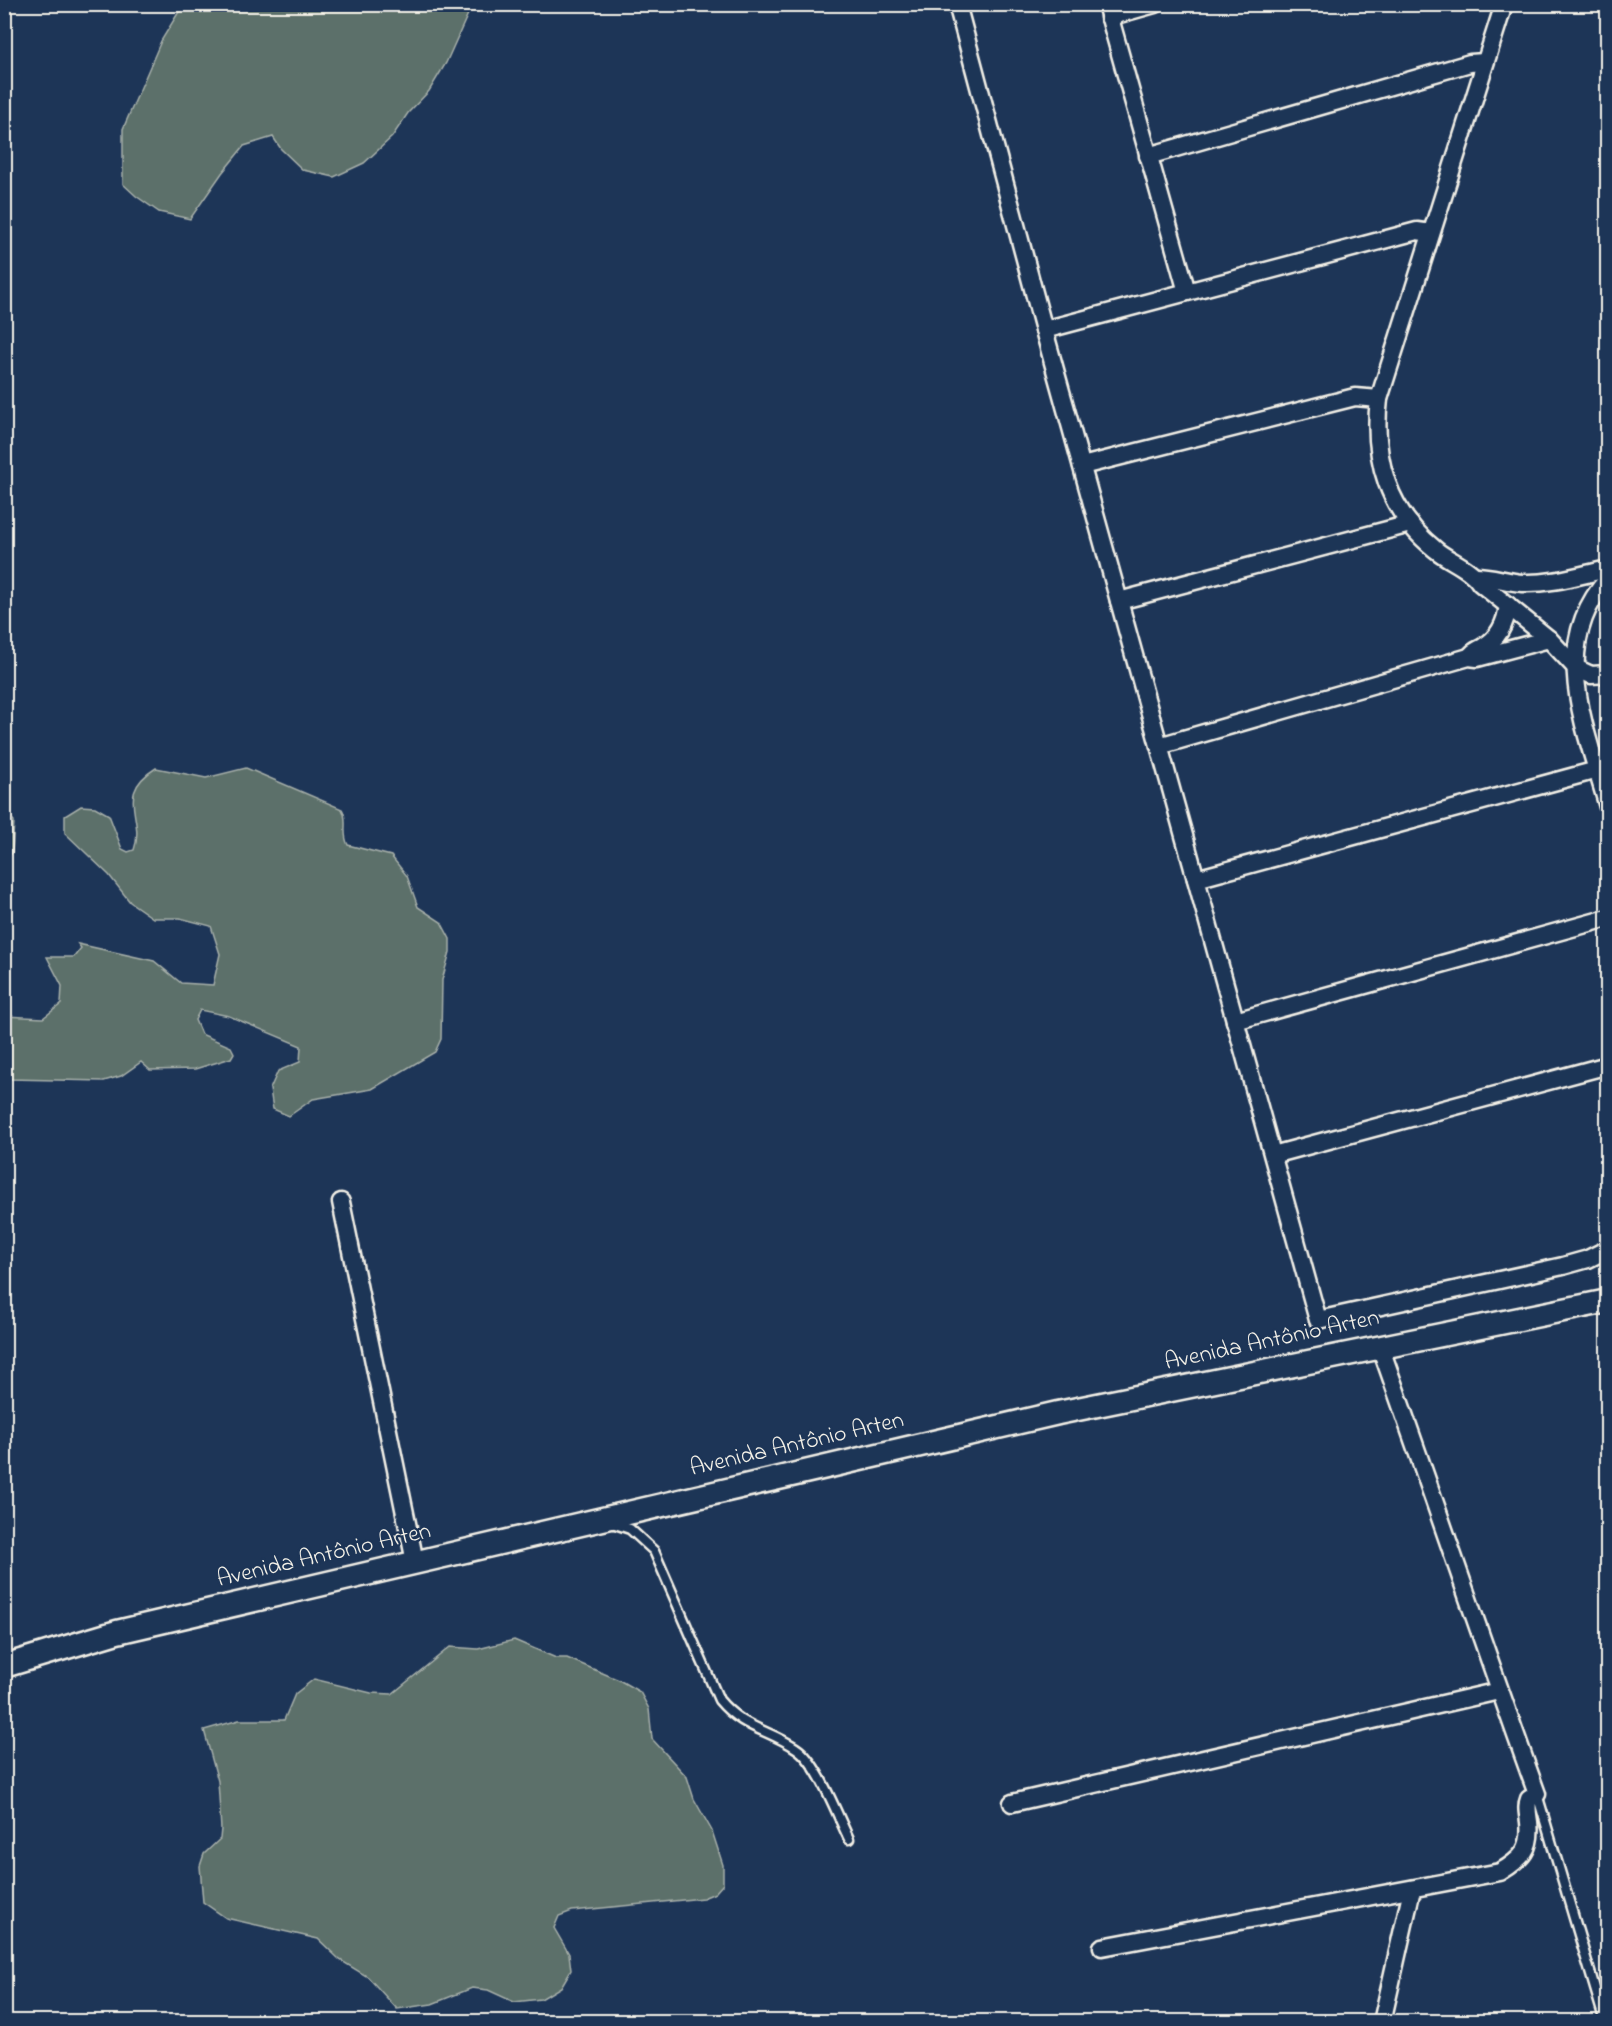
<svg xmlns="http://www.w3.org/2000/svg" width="1612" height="2026" font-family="'Indie Flower',sans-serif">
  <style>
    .green { fill: #5b706b; stroke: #a8b0aa; stroke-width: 1.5 }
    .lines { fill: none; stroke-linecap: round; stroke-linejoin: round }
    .lane-casing { stroke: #f4f1e8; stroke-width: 13 }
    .street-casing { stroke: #f4f1e8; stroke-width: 21 }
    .secondary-casing { stroke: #f4f1e8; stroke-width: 27 }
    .lane { stroke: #1d3557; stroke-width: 8 }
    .street { stroke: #1d3557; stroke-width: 16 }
    .secondary { stroke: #1d3557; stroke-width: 22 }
    .labels { text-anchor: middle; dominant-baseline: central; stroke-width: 4.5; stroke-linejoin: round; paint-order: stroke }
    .street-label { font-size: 24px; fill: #f4f1e8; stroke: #1d3557 }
  </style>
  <rect width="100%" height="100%" fill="#1d3557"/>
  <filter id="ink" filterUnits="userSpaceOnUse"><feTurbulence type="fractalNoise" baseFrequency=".0167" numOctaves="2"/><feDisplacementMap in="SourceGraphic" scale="12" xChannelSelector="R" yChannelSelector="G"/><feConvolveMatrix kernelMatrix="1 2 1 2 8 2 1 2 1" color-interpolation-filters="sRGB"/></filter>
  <g filter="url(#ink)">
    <g class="green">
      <polygon points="183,5 184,4 472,5 446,63 429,91 408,113 392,137 364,163 334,177 303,170 281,149 273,137 244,146 222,173 190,219 159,212 136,196 123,184 123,129 161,41"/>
      <path d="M156,768L206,778L246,768L342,809C349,820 341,833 348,845L391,856L407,876L418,907L441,922L450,939V952L442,980L441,1039L435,1052L372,1089L313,1099L289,1116L273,1109L270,1089L278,1071L300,1062L301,1046L229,1016L200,1010L195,1020L201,1034L231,1047L234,1053L231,1058L195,1069L150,1070L141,1062L121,1076L104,1081L9,1079L5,1074V1016L43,1018L61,1004L62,986L47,957H74L81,948L78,944L154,961L181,983L213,985L220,954L211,926L180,918H153L130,902L109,875L65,833V816L81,806L95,807L109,815L122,849L128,852L134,850C146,817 113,795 156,768Z"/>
      <polygon points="5,812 14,821 12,853 5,861"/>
      <polygon points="514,1640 556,1658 567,1658 619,1680 640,1692 649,1709 652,1739 687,1777 694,1799 712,1831 723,1865 723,1884 715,1893 703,1898 572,1911 559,1916 554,1928 569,1954 571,1970 561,1987 541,1999 514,2002 488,1990 472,1988 432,2004 397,2009 368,1977 340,1960 318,1939 226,1918 203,1902 200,1866 204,1854 220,1839 221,1829 218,1781 204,1730 239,1720 284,1720 295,1694 314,1679 371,1693 392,1694 450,1647 478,1649"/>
    </g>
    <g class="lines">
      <defs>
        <g id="lane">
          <path d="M612,1523L630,1529L654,1551L719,1700C743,1729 768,1729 796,1748C818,1762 837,1815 849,1839"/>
          <polyline points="1537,1794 1605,2022"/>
        </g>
        <g id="street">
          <polyline points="957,4 1044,330 1318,1320 1563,1266 1588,1259 1608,1249"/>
          <polyline points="1106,4 1187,292"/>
          <path d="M1504,4L1379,399C1372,458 1388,512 1436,550C1449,561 1471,568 1480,583L1549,639L1576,668L1591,675L1608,674"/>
          <polyline points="1109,17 1155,4"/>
          <polyline points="1148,156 1470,63 1485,62"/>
          <polyline points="1044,330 1417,231 1431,233"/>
          <polyline points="1082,466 1355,397 1379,399"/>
          <path d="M1476,576C1492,576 1507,582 1523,583C1553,584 1579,575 1608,569"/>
          <path d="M1608,579C1547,646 1587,731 1608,807"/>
          <polyline points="1119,601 1410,524"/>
          <path d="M1471,655C1475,650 1478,650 1483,647C1499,638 1506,623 1508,605"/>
          <polyline points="1159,746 1469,657 1477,658 1549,639"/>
          <polyline points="1196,879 1597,770"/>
          <polyline points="1235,1021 1608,918"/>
          <polyline points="1273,1155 1608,1065"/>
          <polyline points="341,1202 415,1562"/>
          <polyline points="1012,1803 1499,1691"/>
          <path d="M1102,1947L1500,1872C1522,1859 1532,1849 1529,1822C1528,1814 1526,1806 1529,1799L1537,1794C1483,1645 1433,1495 1380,1346"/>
          <polyline points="1382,2022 1412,1889"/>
        </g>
        <polyline id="secondary" points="4,1666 117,1632 1058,1413 1608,1301"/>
      </defs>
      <use href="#lane" class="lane-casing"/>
      <use href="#street" class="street-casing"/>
      <use href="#secondary" class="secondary-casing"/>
      <use href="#lane" class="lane"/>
      <use href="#street" class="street"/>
      <use href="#secondary" class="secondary"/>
    </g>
  </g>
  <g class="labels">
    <g class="street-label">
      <text transform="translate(1272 1341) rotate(-12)">Avenida Antônio Arten</text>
      <text transform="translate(797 1445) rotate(-13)">Avenida Antônio Arten</text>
      <text transform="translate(324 1556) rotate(-13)">Avenida Antônio Arten</text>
    </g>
  </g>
  <rect width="1612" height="2026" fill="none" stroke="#1d3557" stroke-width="24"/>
  <rect x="12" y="12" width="1588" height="2002" fill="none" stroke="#f4f1e8" stroke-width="2" filter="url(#ink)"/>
</svg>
